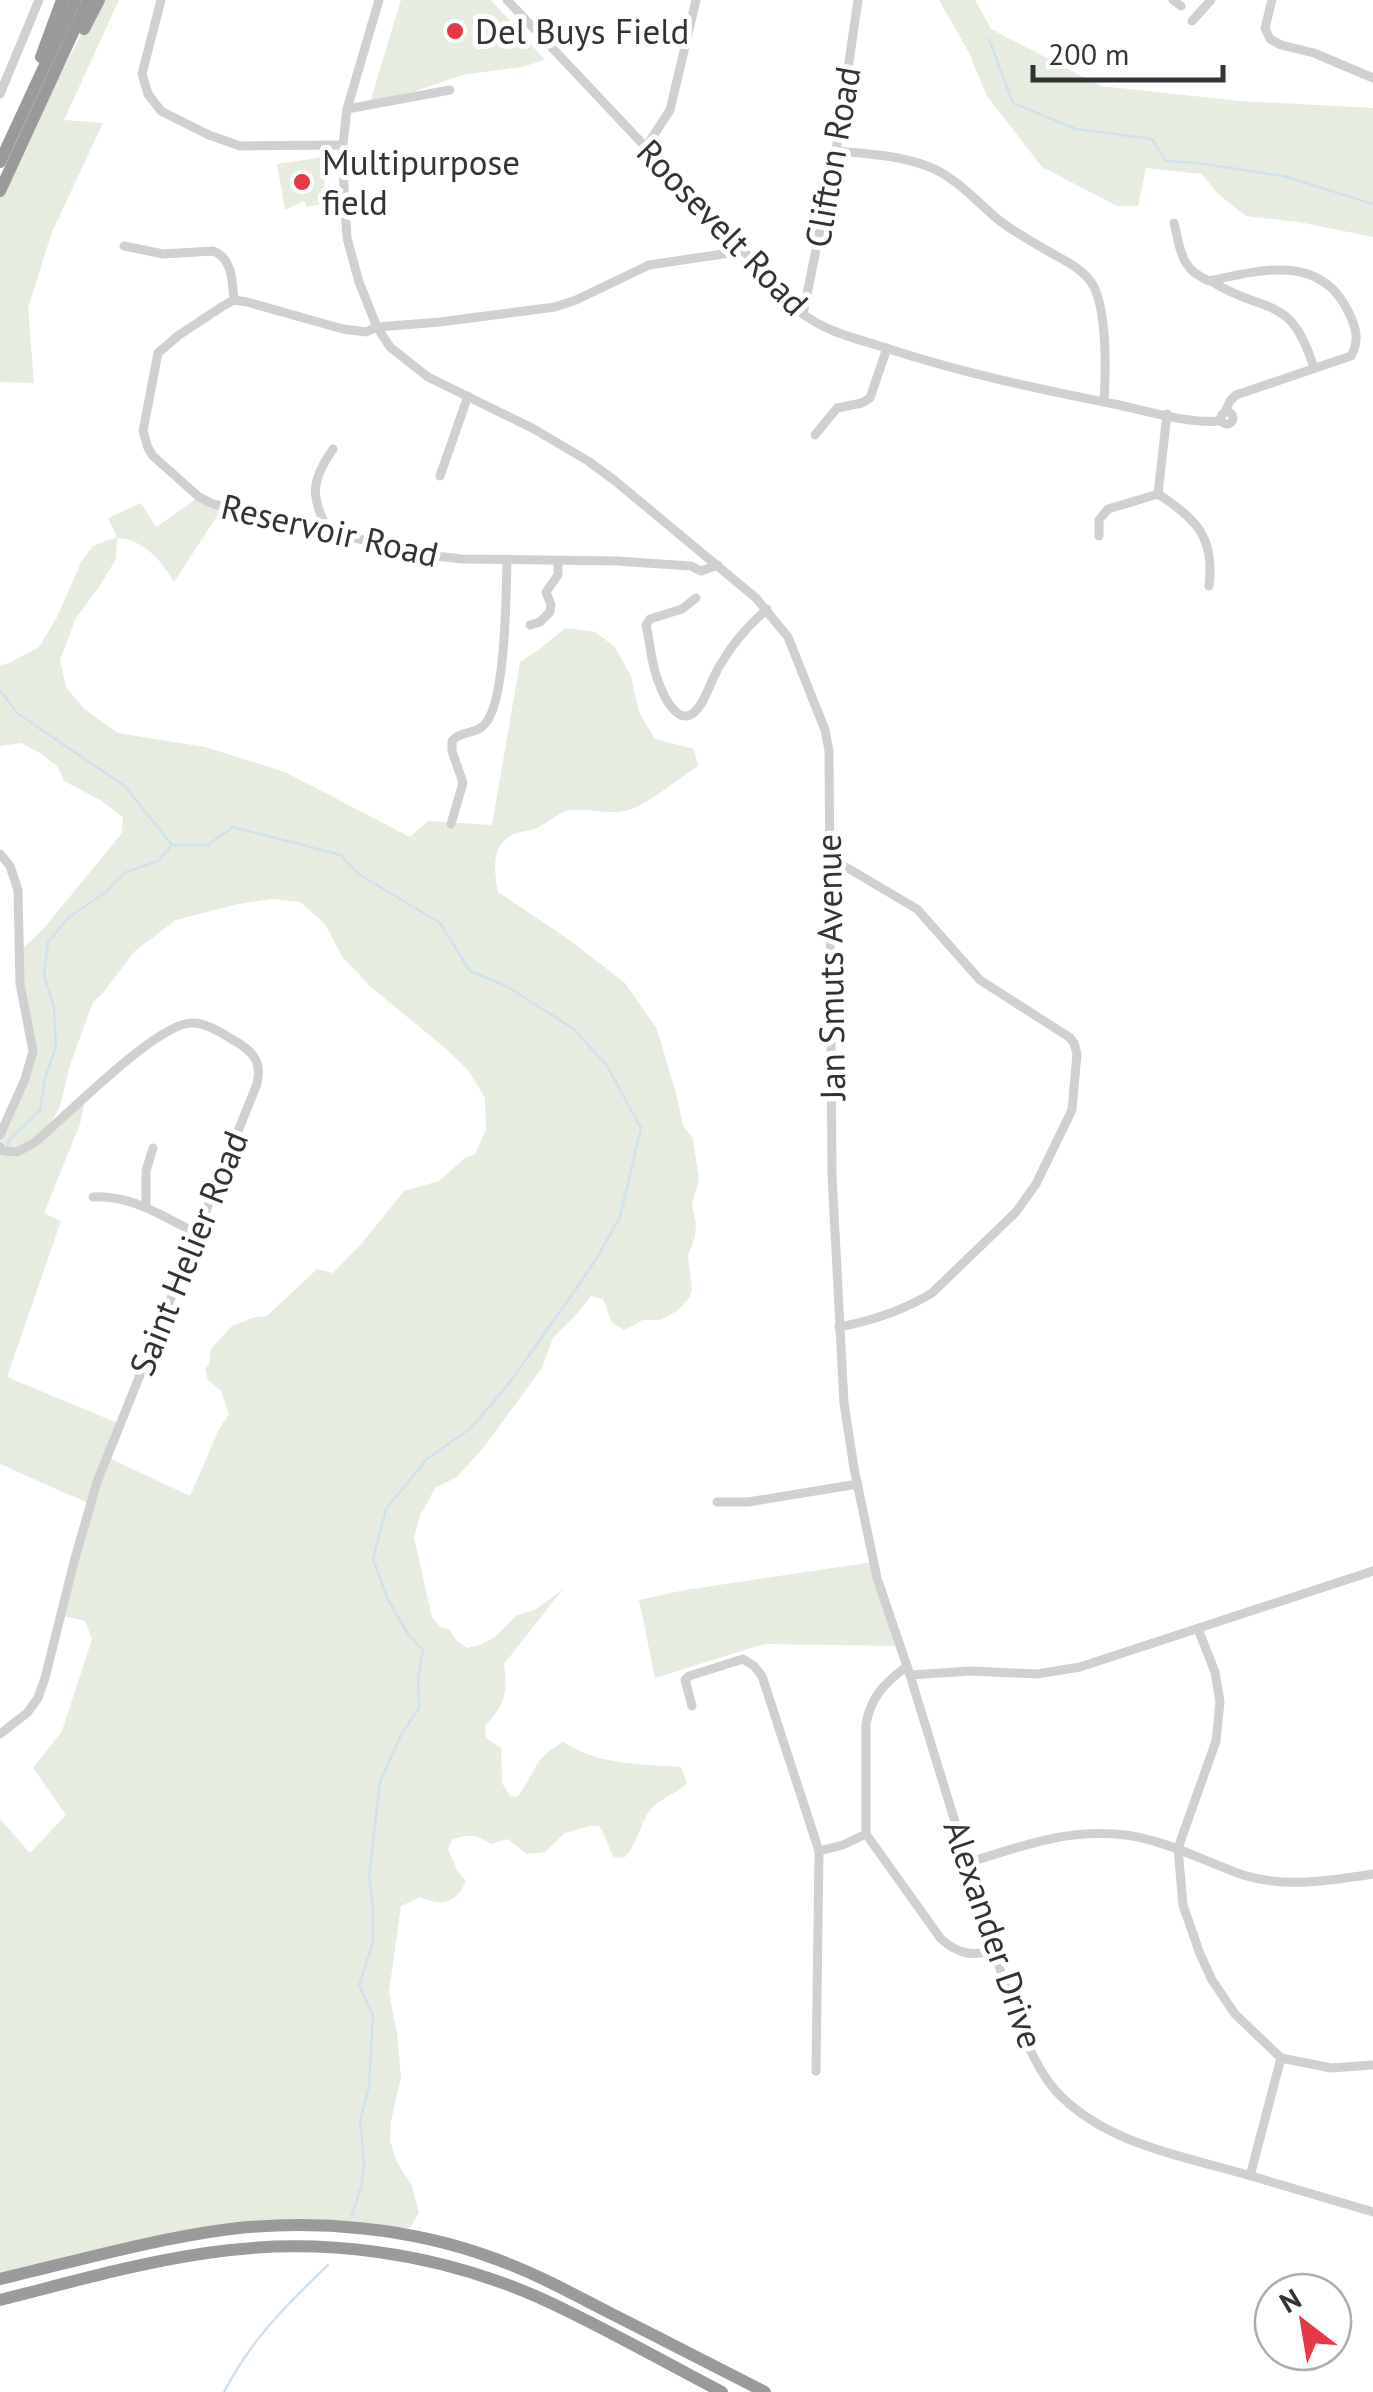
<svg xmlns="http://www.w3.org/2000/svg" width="1373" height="2392" font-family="'PT Sans',sans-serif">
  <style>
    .green { fill: #e6ecdf; fill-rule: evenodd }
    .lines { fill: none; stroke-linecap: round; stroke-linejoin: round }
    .stream { stroke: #cfe2ee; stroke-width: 2.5 }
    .minor { stroke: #d0d0d0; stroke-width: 9 }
    .highway { stroke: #9a9a9a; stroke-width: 12 }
    .poi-dot { fill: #e63946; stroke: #fff; stroke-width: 4 }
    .labels { text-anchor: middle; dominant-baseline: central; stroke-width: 10; stroke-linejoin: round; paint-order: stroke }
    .poi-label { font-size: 35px; fill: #333; stroke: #fff; text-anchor: start }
    .street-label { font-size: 35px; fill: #333; stroke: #fff }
  </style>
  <rect width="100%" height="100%" fill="#fff"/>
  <g class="green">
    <polygon points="99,0 119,0 64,120 103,123 52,232 28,308 34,383 0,382 0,191 38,109 61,73"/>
    <polygon points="401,0 491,0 545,60 522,67 462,75 413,92 370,102"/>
    <polygon points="939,0 975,0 991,29 1101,86 1240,101 1373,108 1373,237 1299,222 1246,216 1217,193 1202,174 1146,168 1138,206 1117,206 1042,167 987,96 969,53"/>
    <polygon points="324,157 325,203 307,207 304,201 285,210 277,164"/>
    <path d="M199,497L223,507L174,582C162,561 143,539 117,538L116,559L99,587L76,618L60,660L66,687L84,709L118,733L205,747L285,772L410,837L428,821L492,825L520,662L541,648L565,628L595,632L615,647L631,676L639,712L655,739L694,749L698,766C681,777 652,801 634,808C612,817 593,808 573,810C559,811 551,821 539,827C531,831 525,831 517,833C490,842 494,870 498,892L568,939L625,983L657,1029L677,1097L683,1125L693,1139L699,1180L692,1204L696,1224L695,1237L688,1256L692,1289L690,1297L677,1311L660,1320H643L624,1330L612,1323L603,1299L591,1296L577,1314L553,1338L542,1368L484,1447L457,1477L435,1488L420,1516L414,1537L432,1617L440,1627L449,1629L456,1640L467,1648L480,1645L495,1637L517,1615L535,1610L563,1589L504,1664C508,1693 505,1704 485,1726L486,1738L501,1748L502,1783L510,1796L517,1797C537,1772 531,1760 563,1742C599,1765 639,1764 681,1767L687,1783C677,1794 664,1796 653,1807C639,1822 640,1841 624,1858L614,1857C608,1847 606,1836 599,1826H589L565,1833L545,1852L527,1854L507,1839L491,1844C477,1835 468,1833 452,1840L448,1849L457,1870L466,1881C456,1904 441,1907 420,1897L401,1906L389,1992L397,2033L401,2077L391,2121L390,2141L398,2164L412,2186L419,2213L410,2228L233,2224L0,2276V1819L30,1853L66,1815L33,1768L62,1731L92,1639L85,1621L61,1615L90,1504L0,1464V1135L33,1059L19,952L44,928L122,833L123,817L100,800L64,781L57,766L40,753L21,743L0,746V666L11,662L39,647L57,617L81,562L93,546L117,537L108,518L141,503L156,527ZM272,899L300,902L325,924L343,958L372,988L445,1048L468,1070L485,1098L486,1129L475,1155L466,1157L439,1181L404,1191L362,1243L333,1273L317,1269L267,1316L255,1317L232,1326L211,1349L209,1364L205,1370L208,1380L221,1391L229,1414L219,1429L190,1496L107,1457L120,1424L7,1377L61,1221L44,1213L80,1124L85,1100L47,1131L60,1106L70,1065L93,1002L102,994L135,951L176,920L238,904Z"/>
    <polygon points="873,1562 900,1646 764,1644 655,1678 639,1600 685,1590"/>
  </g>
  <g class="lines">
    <g class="stream">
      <polyline points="989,39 1013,103 1076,129 1152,139 1166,161 1197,163 1284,176 1373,204"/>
      <polyline points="0,690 17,713 125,786 172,845 208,845 233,827 341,855 357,873 440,923 470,971 508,987 572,1028 606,1064 641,1128 620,1217 598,1256 576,1289 510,1382 472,1427 426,1460 386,1509 373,1559 388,1600 408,1634 423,1650 418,1677 419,1708 401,1735 380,1782 369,1875 373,1907 373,1942 359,1986 373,2015 369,2087 360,2121 364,2162 361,2187 352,2215"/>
      <polyline points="7,1147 10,1139 40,1110 45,1078 56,1047 54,1007 44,975 48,942 68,918 106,892 124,873 158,861 171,846"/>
      <path d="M224,2392C251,2340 286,2305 328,2265"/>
    </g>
    <g class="minor">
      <polyline points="161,0 142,74 148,94 161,111 209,135 240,146 342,145"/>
      <polyline points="379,0 347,109 342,153 347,238 359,282 377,327 390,347 428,377 534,429 588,461 614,480 756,598 788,637 825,730 829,751 832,1175 844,1403 854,1468 877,1578 910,1675 971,1671 1037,1674 1080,1667 1373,1571"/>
      <path d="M507,0L803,314C828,333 859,339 889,349C963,373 1038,389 1114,404C1149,411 1187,424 1221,421"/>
      <polyline points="1173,0 1181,6"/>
      <polyline points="1272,0 1265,28 1270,39 1281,45 1314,53 1373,78"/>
      <polyline points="1192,21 1211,0"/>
      <polyline points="0,94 39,0"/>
      <polyline points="347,109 450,90"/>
      <polyline points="646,147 670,110 696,0"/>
      <path d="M836,151C867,154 897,155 927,166C955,176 978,203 1000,221C1015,232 1030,241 1046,250C1063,260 1085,269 1094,287C1107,314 1106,372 1104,402"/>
      <path d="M1174,223C1181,251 1180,269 1209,281C1260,270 1320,253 1348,311C1356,327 1360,340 1351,356L1236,395L1230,401L1225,412"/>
      <path d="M124,246L163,254L213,251C233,258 232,282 234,300"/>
      <path d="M1211,281C1265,316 1290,291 1314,368"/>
      <polyline points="803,314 836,151 858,0"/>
      <circle cx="1227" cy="418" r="6"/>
      <polyline points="815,435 837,408 862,403 870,398 887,348"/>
      <polyline points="440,476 468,396"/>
      <path d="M1158,494C1197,519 1215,538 1209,586"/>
      <path d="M328,530C310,496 311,481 333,449"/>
      <polyline points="1099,536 1099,520 1108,509 1158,494 1167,414"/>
      <polyline points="718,565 701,571 691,566 617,561 462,559 427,555 213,504 199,497 153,456 148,448 143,431 158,353 179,335 223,306 234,300 247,302 343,329 366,332 377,327 440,322 555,307 576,300 649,265 743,251"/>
      <path d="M696,598L682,609L650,619L646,625C650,642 651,661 657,678C663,696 681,736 701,704C709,691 713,675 722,662C734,641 749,625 767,609"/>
      <polyline points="530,625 540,622 550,612 551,605 546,592 558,575 558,561"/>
      <path d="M451,824L463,783L452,751V741C461,730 476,735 485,724C506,701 506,594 507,561"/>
      <polyline points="0,854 10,866 18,890 20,984 33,1051 25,1079 0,1135"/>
      <path d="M829,857L917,909L980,980L1069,1037L1074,1043L1077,1054L1072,1110L1036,1184L1016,1212L932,1293C904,1310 871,1321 839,1327"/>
      <path d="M0,1147L3,1151L17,1152L34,1143C65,1118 158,1021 193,1023C207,1023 223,1034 235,1041C254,1052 262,1062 257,1084L97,1482L75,1558L45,1678L38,1698L27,1713L0,1734"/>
      <path d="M93,1197C132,1195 162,1216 196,1233"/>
      <polyline points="146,1207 146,1171 153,1148"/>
      <polyline points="717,1502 748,1502 858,1484"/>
      <polyline points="1198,1629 1215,1672 1220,1702 1216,1741 1178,1848 1183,1905 1200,1954 1212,1980 1235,2014 1281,2058 1331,2068 1373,2065"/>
      <path d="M907,1666C885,1683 871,1696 866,1724V1834L941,1939C958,1954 973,1957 994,1950"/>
      <path d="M910,1675L1001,1972C1014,2009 1029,2060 1055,2090C1102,2142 1177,2155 1241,2173C1285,2186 1329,2199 1373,2212"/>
      <polyline points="692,1706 685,1680 689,1676 743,1659 754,1666 762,1676 819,1851 816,2071"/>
      <polyline points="819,1851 843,1845 866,1834"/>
      <path d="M967,1863C1023,1846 1066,1828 1126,1835C1168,1841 1203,1861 1243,1875C1285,1888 1330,1881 1373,1874"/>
      <polyline points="1250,2176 1281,2058"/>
    </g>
    <g class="highway">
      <polyline points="84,29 99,0"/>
      <polyline points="41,57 62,0"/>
      <polyline points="0,162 75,0"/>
      <polyline points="0,191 88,0"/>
      <path d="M0,2279C76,2261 153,2239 230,2229C316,2219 412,2228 493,2258C533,2272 571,2293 610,2313C662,2339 714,2366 765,2392"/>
      <path d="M0,2300C68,2283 137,2263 207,2253C319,2236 436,2252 540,2298C602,2326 662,2361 722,2392"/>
    </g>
  </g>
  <g class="poi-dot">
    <circle cx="455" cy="31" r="10"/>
    <circle cx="302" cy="182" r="10"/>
  </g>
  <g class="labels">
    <g class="poi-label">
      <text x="475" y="31">Del Buys Field</text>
      <text x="322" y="162">Multipurpose<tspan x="322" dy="40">field</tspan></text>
    </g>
    <g class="street-label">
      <text transform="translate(832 157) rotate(-80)">Clifton Road</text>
      <text transform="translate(723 227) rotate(46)">Roosevelt Road</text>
      <text transform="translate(330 530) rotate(13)">Reservoir Road</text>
      <text transform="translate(830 967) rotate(-91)">Jan Smuts Avenue</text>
      <text transform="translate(188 1253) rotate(-68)">Saint Helier Road</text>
      <text transform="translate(994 1934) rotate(71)">Alexander Drive</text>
    </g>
  </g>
  <g transform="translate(1303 2322) rotate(329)"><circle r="48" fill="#ffffff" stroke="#adadad" stroke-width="2.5"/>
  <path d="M0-8L18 38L0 25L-18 38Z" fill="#e63946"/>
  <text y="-15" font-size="28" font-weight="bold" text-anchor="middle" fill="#333333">N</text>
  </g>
  <path d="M1033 65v15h190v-15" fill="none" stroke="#333333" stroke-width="5"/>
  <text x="1048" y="65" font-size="30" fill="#333333" stroke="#ffffff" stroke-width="8" paint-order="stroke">200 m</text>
</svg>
